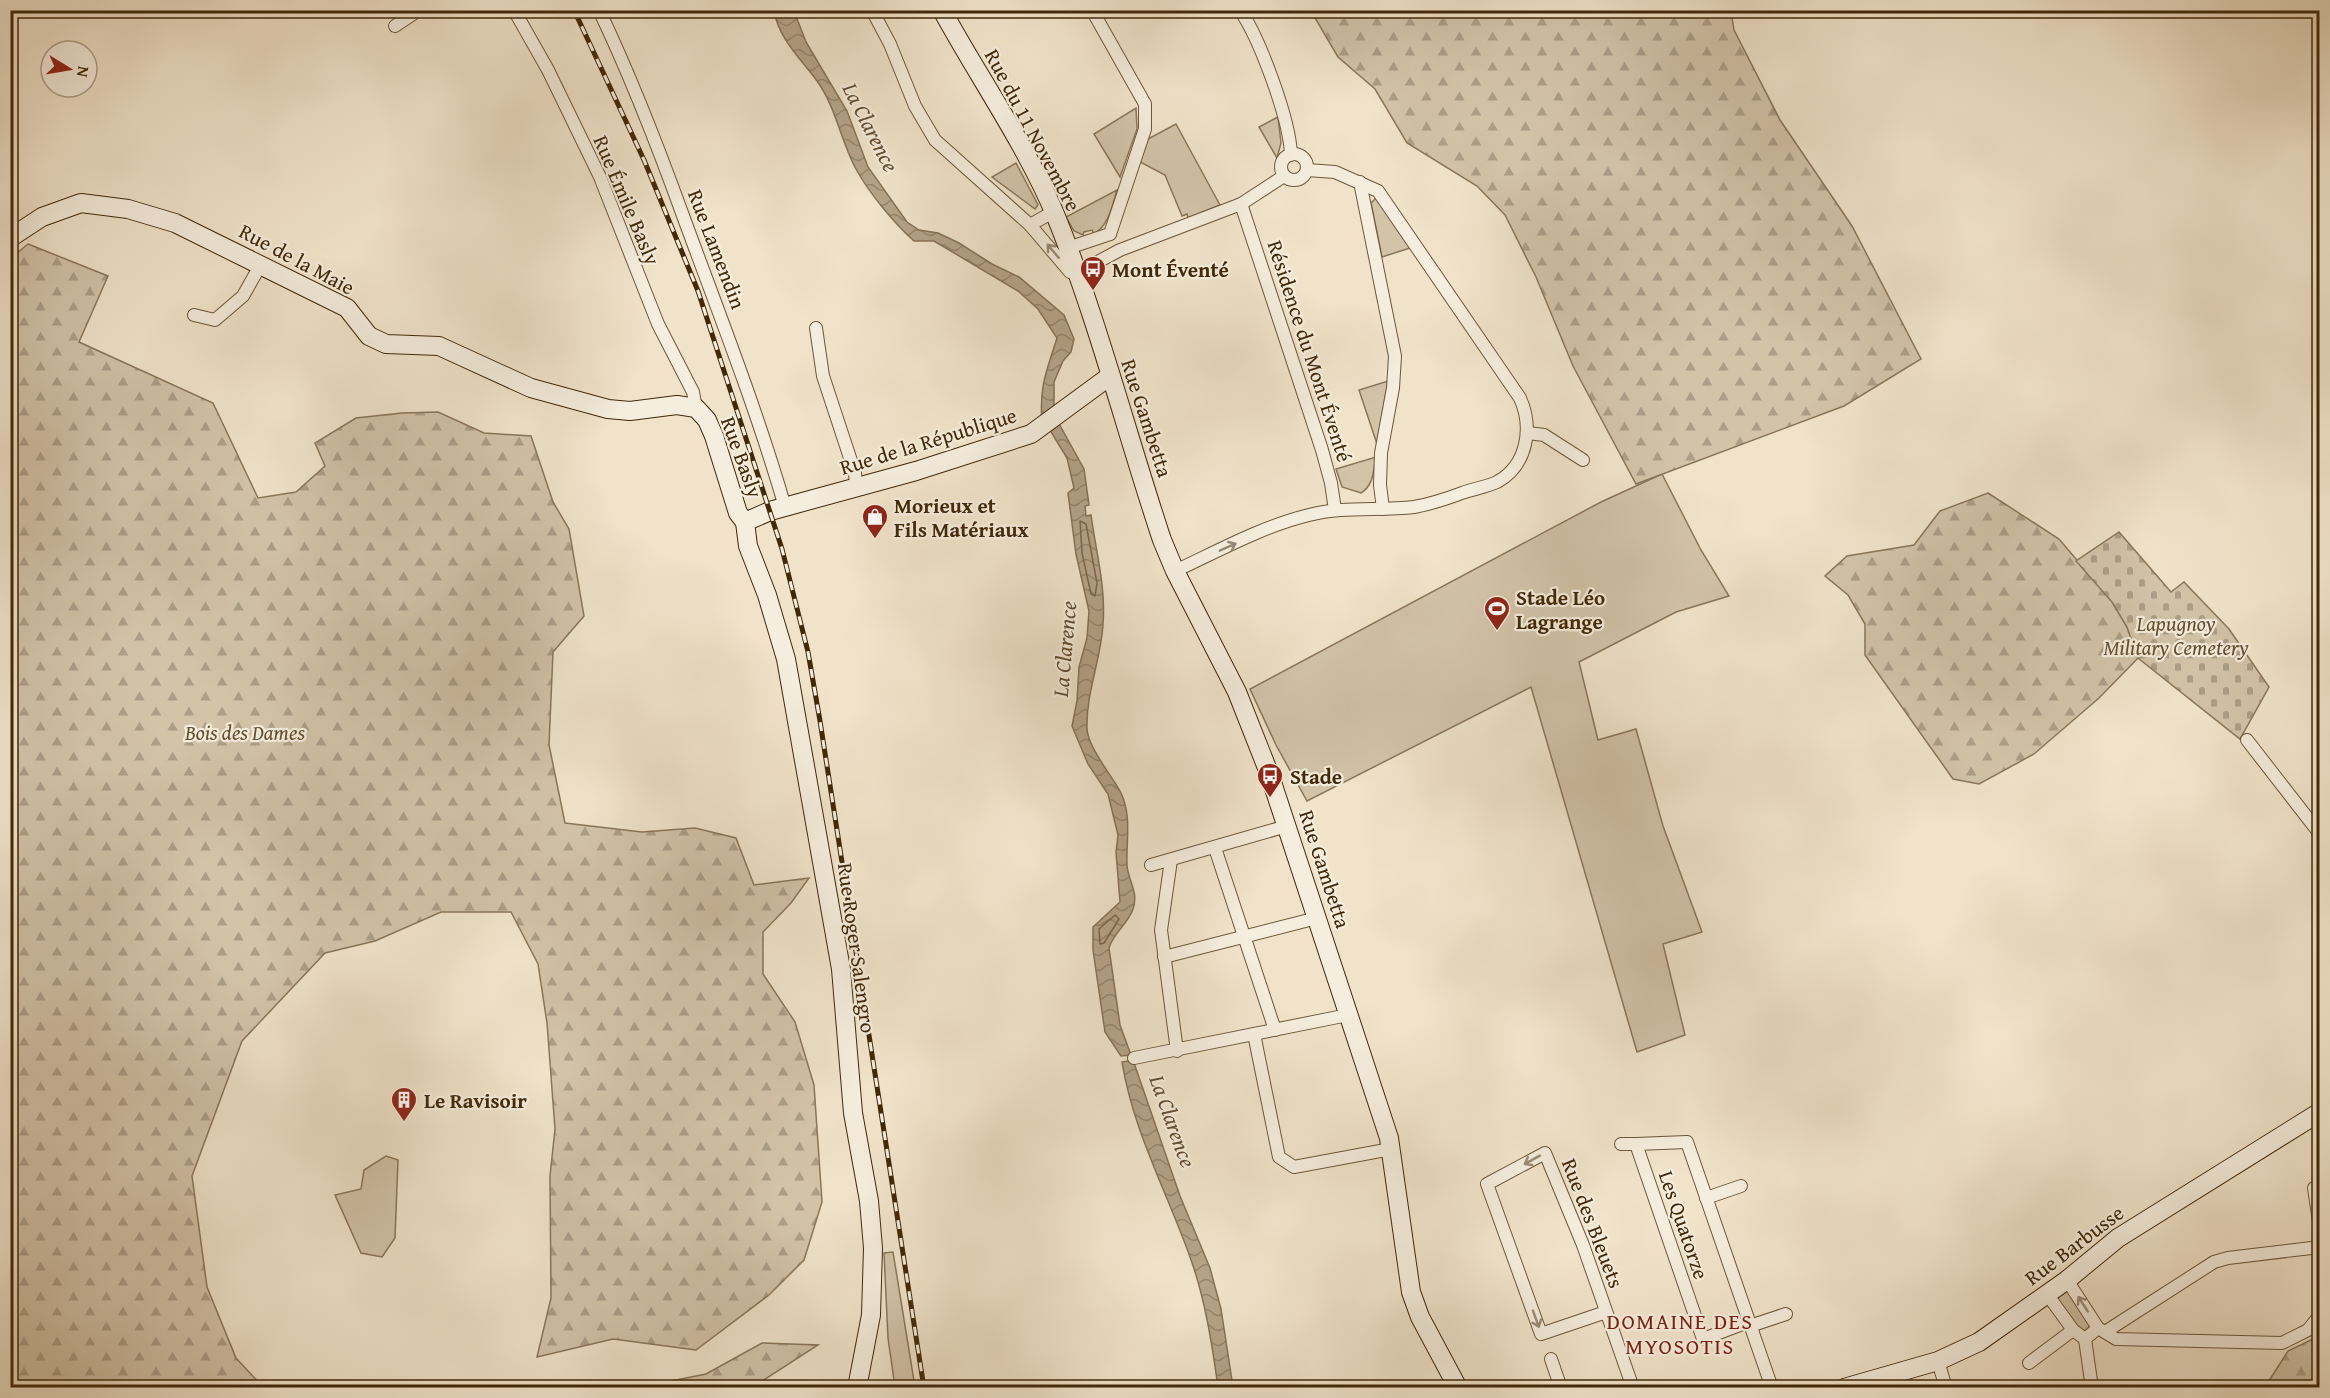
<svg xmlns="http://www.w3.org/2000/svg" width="2330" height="1398" font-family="'Gentium Book Plus',serif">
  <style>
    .green { fill: #d2c3a9; stroke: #8a7659; stroke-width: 1.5 }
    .forest { fill: url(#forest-firs); stroke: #8a7659; stroke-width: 1.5 }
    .cemetery { fill: url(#cemetery-stones); stroke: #8a7659; stroke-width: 1.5 }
    .water { fill: url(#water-waves); stroke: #867255; stroke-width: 1.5 }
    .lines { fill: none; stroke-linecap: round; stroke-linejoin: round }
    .shore { stroke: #7a6648; stroke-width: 1.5 }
    .street-casing { stroke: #6d5739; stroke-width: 14 }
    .secondary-casing { stroke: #412809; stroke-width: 20 }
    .street { stroke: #f5eddd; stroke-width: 12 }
    .secondary { stroke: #f5eddd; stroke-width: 18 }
    .rail-casing { stroke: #412809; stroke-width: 5 }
    .rail { stroke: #f5eddd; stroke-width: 3; stroke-dasharray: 9; stroke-linecap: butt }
    .oneway { stroke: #9b8a73 }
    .labels { text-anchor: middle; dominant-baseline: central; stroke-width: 4.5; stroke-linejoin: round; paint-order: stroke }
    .street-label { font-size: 21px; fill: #412809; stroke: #f5eddd }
    .poi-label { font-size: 21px; font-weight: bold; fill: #412809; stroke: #f5eddd; text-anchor: start }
    .park-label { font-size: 21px; font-style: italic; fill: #654f31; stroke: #f5eddd }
    .water-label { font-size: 22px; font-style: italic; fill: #644d2f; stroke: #f5eddd }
    .neighbourhood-label { font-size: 22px; letter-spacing: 1.5px; fill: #7a1f14; stroke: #f5eddd }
  </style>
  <defs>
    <pattern id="forest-firs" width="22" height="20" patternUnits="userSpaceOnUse" patternTransform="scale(1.5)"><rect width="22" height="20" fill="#d2c3a9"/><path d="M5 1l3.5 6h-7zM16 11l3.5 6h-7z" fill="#ac9e88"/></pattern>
    <pattern id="cemetery-stones" width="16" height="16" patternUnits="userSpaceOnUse" patternTransform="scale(1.5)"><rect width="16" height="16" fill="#d2c3a9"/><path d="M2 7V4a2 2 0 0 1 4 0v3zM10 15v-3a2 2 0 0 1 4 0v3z" fill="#ac9e88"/></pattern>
    <pattern id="water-waves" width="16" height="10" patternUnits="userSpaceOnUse" patternTransform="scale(1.5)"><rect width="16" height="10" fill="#b4a388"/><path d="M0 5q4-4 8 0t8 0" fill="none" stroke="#94856d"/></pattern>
  </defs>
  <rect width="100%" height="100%" fill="#f0e3ca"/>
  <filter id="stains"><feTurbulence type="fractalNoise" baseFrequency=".00333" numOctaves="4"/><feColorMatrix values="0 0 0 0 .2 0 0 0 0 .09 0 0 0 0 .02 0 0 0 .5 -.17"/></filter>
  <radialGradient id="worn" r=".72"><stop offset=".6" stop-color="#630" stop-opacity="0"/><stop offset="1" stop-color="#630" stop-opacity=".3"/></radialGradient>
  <g class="green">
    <polygon points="1136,108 1137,129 1120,177 1094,134"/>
    <polygon points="1278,117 1281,143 1277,158 1259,127"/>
    <polygon points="1176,124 1220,205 1188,218 1187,214 1182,216 1165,175 1140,162 1148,139"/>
    <polygon points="1016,163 1038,205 1035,209 992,177"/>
    <path d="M1117,190C1112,206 1109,225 1094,234L1092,230L1084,232L1083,235L1074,231L1066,217Z"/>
    <polygon points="1376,198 1413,247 1382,257 1371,203"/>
    <polygon points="1388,381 1377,444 1359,390"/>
    <path d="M1376,457C1373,471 1374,485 1361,493L1342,487L1336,469Z"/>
    <polygon points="1662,474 1701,550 1729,596 1676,612 1579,662 1598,740 1636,729 1663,826 1702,932 1663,944 1685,1035 1637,1052 1531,687 1307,801 1276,745 1250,689 1601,502"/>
    <polygon points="386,1156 398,1160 395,1238 382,1257 361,1253 335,1195 361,1189 364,1170"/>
    <polygon points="893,1252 915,1387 895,1387 888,1338 884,1253"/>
    <polygon points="2066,1285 2090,1321 2089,1327 2084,1332 2077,1330 2052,1295"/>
  </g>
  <g class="forest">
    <polygon points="1311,11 1731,11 1734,30 1780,120 1852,226 1921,359 1844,406 1636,484 1573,366 1536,277 1505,215 1477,186 1407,143 1375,89 1338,57"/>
    <polygon points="28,244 108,276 79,342 213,403 258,498 296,492 325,466 315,443 356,418 402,413 438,412 484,433 531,436 553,502 569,529 584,616 553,652 549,745 565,823 642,832 695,828 736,838 754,885 809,878 791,903 763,932 763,974 795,1022 814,1085 822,1202 804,1260 769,1295 696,1350 613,1339 537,1357 551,1298 550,1176 555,1129 547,1023 538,964 511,912 441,912 375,941 325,953 242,1041 192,1176 207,1287 236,1358 263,1387 11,1387 10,251 17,253"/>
    <polygon points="1988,493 2059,539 2112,601 2127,627 2138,658 2099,698 2034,754 1979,784 1953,779 1865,655 1865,624 1848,595 1825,576 1847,556 1914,545 1940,511"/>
    <polygon points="2319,1336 2319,1387 2265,1387 2288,1351"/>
    <polygon points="762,1343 818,1345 753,1387 606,1387 656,1384 706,1374"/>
  </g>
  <polygon class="cemetery" points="2119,532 2171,592 2184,582 2229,629 2269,687 2240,739 2138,658 2127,627 2112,602 2076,561"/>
  <g class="water">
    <path d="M774,11H794L806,42L847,111L868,167L907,222L919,230L938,233L959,243L992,264L1019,277L1064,315L1074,339L1071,352L1063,361L1054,382V409L1042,421C1039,386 1047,370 1057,338L1038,309L1018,291L934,241H914C894,223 869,193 856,169C841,142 836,107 817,81C801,59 779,39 774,11Z"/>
    <path d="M1057,420L1084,469L1089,505L1085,506L1086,516L1091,515C1096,552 1106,587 1103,624C1101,660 1086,692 1087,728C1087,746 1112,776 1121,793C1132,817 1126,840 1127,865C1128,881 1139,892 1133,909C1128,924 1114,932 1109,948L1120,1025L1131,1055L1121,1056L1105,1032L1093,950V927L1120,902L1116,852L1118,835L1108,794L1088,764L1072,726L1077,701L1079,667L1087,638L1089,611L1076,554L1068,493L1074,488L1067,458L1048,427Z"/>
    <path d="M1133,1060L1180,1196L1210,1268L1221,1309L1233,1387H1218C1212,1344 1205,1298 1190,1257C1167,1192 1133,1131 1122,1062Z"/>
  </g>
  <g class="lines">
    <g class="shore">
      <polygon points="1080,521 1086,524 1097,583 1095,596 1091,594 1082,553"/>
      <polygon points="1115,915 1119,919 1104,943 1100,944 1099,929"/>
    </g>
    <defs>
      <g id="street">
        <polyline points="514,10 548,70 600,177 658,324 693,392 696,408"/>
        <path d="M599,10C631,77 657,144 682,213C718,311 756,407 785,507"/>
        <polyline points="872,10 890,44 915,106 935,140 1030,225 1070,272 1077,273 1120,250 1241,204 1284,176"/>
        <polyline points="1092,10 1145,104 1145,129 1110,234"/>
        <path d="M1240,10C1260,39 1290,120 1291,155"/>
        <polyline points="395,26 419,10"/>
        <circle cx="1294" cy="167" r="13"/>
        <polyline points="1360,182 1395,356 1393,388 1381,453 1380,485 1383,509"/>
        <polyline points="1241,204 1322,450 1331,483 1335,510"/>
        <polyline points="1030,225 1053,212"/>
        <polyline points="1068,248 1110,234"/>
        <polyline points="194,315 215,320 243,296 261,264"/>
        <polyline points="816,328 823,376 855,473 856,487"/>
        <polyline points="1528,433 1544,435 1583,460"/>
        <path d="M1175,571C1218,551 1263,526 1309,515C1343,506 1379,511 1414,507C1431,504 1446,499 1462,493C1473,489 1486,487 1497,482C1528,465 1533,427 1520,398L1378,191L1335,172L1307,170"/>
        <polyline points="2247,740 2320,834"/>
        <polyline points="1215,848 1275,1030"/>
        <polyline points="1171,860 1161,930 1177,1051"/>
        <polyline points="1151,865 1287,826"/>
        <polyline points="1164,957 1317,918"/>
        <polyline points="1254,1034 1279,1157 1294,1167 1391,1149"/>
        <polyline points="1134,1058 1348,1015"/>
        <polyline points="1621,1144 1636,1144"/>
        <polyline points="2314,1188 2320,1228"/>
        <polyline points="1706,1198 1741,1186"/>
        <polyline points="2067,1280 2098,1328 2116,1339 2282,1343 2308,1330 2320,1315"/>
        <polyline points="2047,1294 2073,1330 2085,1339"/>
        <polyline points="1606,1312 1541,1334 1487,1184 1545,1153 1583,1245 1633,1388"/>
        <polyline points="1748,1322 1703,1339 1636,1144 1687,1142 1772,1388"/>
        <polyline points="1750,1326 1786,1314"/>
        <polyline points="2105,1332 2214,1262 2228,1258 2320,1247"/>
        <polyline points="1551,1359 1561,1388"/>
        <polyline points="1938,1361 1946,1388"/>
        <polyline points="2029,1363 2073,1330"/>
        <polyline points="2092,1388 2085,1339 2098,1328"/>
      </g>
      <g id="secondary">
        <path d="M942,10C979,78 1025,143 1055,214C1098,320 1126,432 1162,540L1175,571L1237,692L1269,773L1389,1138L1411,1292L1420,1317L1458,1388"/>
        <polyline points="10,238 42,217 81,203 128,209 175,223 347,308 369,336 386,344 439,346 531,388 608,409 630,411 677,405 696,408 707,420 714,436 738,513 745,522"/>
        <polyline points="745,522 748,546 767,595 786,659 841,969 853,1113 869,1201 873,1248 871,1315 857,1388"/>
        <polyline points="745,522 770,511 916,471 1031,434 1110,376"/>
        <polyline points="1844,1388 1938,1361 1979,1342 2067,1280 2118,1238 2320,1112"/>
      </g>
    </defs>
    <use href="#street" class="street-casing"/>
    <use href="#secondary" class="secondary-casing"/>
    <use href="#street" class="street"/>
    <use href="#secondary" class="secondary"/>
    <defs>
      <polyline id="rail" points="574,10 644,160 698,291 782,549 808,652 820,721 924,1388"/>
    </defs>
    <use href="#rail" class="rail-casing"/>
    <use href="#rail" class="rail"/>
  </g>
  <defs><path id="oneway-shaft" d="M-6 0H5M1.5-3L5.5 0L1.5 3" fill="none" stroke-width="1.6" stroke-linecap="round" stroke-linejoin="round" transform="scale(1.5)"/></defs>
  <g class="oneway">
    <use href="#oneway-shaft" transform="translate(1053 251) rotate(-130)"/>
    <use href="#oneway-shaft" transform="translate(1228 547) rotate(-24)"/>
    <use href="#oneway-shaft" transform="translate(1532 1160) rotate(151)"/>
    <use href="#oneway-shaft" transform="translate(2083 1304) rotate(-123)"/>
    <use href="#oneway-shaft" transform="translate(1536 1319) rotate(70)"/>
  </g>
  <defs>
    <symbol id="bus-pin" viewBox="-11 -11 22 30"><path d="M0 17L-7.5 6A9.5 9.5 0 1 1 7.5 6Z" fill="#8f2418" stroke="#f5eddd"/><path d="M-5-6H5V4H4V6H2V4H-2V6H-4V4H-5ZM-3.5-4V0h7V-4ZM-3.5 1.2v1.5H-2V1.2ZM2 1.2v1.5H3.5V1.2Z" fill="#fff"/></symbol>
    <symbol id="shop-pin" viewBox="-11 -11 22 30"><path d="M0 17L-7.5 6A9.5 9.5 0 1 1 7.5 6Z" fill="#8f2418" stroke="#f5eddd"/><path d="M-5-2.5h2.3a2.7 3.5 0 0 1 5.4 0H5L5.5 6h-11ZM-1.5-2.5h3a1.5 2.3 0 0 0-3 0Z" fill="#fff"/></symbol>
    <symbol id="stadium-pin" viewBox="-11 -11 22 30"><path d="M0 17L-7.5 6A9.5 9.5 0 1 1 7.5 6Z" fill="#8f2418" stroke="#f5eddd"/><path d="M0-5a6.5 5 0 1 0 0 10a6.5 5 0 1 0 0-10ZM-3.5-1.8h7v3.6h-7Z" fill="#fff"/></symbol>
    <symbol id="building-pin" viewBox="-11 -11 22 30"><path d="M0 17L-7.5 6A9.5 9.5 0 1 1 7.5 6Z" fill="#8f2418" stroke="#f5eddd"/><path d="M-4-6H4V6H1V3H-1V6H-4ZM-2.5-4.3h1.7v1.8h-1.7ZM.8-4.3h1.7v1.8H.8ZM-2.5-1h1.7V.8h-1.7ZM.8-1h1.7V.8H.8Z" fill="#fff"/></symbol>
  </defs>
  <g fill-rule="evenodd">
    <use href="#bus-pin" x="1078" y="254" width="30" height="40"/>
    <use href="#shop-pin" x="860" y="502" width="30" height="40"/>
    <use href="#stadium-pin" x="1482" y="594" width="30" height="40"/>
    <use href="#bus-pin" x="1255" y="761" width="30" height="40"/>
    <use href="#building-pin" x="389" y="1085" width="30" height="40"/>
  </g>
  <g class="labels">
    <g class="street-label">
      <text transform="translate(1033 130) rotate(62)">Rue du 11 Novembre</text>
      <text transform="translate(627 200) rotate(67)">Rue Émile Basly</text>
      <text transform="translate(717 249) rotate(69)">Rue Lamendin</text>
      <text transform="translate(297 259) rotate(28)">Rue de la Maie</text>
      <text transform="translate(1310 351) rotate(72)">Résidence du Mont Éventé</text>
      <text transform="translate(1147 418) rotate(72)">Rue Gambetta</text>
      <text transform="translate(928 441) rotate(-17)">Rue de la République</text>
      <text transform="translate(742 457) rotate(70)">Rue Basly</text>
      <text transform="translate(1325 869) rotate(72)">Rue Gambetta</text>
      <text transform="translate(857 948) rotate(82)">Rue Roger Salengro</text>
      <text transform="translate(1593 1223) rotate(69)">Rue des Bleuets</text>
      <text transform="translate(1684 1225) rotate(71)">Les Quatorze</text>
      <text transform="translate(2074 1245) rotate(-37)">Rue Barbusse</text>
    </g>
    <g class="poi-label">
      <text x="1112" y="269">Mont Éventé</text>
      <text x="894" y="505">Morieux et<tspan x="894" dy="24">Fils Matériaux</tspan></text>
      <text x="1516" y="597">Stade Léo<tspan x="1516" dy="24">Lagrange</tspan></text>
      <text x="1290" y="776">Stade</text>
      <text x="424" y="1100">Le Ravisoir</text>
    </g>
    <g class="park-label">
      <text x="2176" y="623">Lapugnoy<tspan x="2176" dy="24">Military Cemetery</tspan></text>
      <text x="245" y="732">Bois des Dames</text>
    </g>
    <g class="water-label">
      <text transform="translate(871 127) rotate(63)">La Clarence</text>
      <text transform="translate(1064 649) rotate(-85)">La Clarence</text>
      <text transform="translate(1173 1121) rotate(70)">La Clarence</text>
    </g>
    <g class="neighbourhood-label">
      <text x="1680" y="1321">DOMAINE DES<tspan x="1680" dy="25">MYOSOTIS</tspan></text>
    </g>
  </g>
  <rect width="2330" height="1398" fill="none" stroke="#f0e3ca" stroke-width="36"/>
  <rect x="12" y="12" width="2306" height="1374" fill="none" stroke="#412809" stroke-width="3"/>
  <rect x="18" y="18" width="2294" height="1362" fill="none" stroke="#412809" stroke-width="1.5"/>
  <g transform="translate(69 69) rotate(101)"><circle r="28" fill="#f5eddd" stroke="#ad9e88" stroke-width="1.5"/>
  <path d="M0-4.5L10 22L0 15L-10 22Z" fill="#8f2418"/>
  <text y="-9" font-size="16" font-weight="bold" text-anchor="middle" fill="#412809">N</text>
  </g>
  <rect width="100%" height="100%" filter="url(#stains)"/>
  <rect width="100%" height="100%" fill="url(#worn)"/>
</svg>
